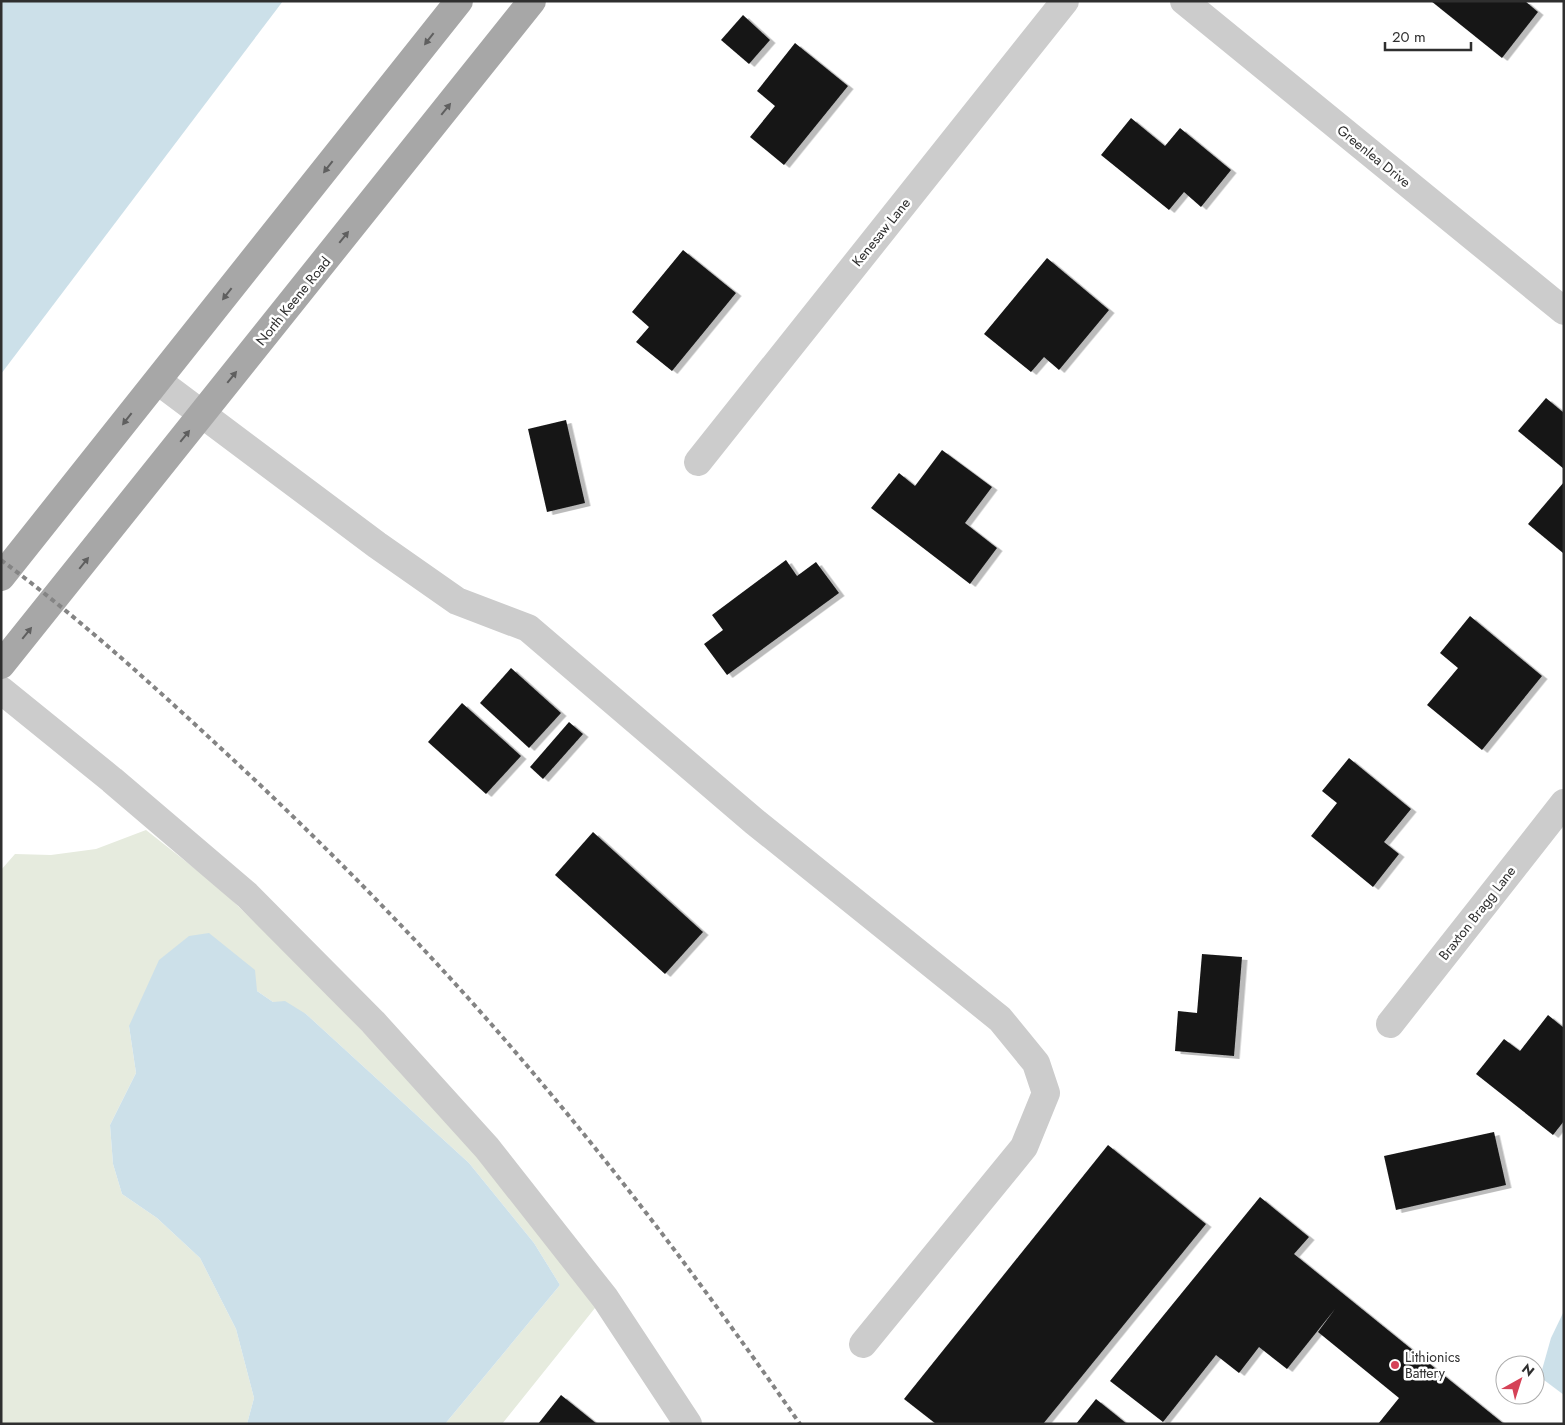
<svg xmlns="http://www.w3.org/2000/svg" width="1565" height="1425" font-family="Jost,sans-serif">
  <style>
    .green { fill: #e6ebde }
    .water { fill: #cce0e9 }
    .building { fill: #161616; filter: url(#shadow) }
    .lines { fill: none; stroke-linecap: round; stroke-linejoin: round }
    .minor { stroke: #ccc; stroke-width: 28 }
    .major { stroke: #a7a7a7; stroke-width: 28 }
    .rail { stroke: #848484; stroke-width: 4; stroke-dasharray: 5 4; stroke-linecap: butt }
    .oneway { fill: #5f5f5f }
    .poi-dot { fill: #d54257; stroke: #fff; stroke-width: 2 }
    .labels { text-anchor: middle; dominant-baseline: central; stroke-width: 5; stroke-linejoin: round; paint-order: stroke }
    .street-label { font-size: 14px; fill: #2f2f2f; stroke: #fff }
    .poi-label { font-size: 14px; fill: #2f2f2f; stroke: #fff; text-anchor: start }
  </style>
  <defs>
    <filter id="shadow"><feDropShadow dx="5.5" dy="3" stdDeviation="0" flood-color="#0004"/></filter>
  </defs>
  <rect width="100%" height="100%" fill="#fff"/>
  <polygon class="green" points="146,830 217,886 307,972 499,1176 599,1303 502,1424 445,1424 560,1285 534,1243 469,1163 306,1014 273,1002 257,991 129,1026 136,1073 110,1125 113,1164 122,1194 157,1218 200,1258 236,1329 254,1398 247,1424 1,1424 1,870 15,854 51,855 96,849"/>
  <g class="water">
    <polygon points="1,1 283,1 1,374"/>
    <polygon points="209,933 255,970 257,991 273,1002 285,1001 306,1014 469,1163 534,1243 560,1285 445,1424 247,1424 254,1398 236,1329 200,1258 157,1218 122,1194 113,1164 110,1125 136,1073 129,1026 159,960 189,936"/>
    <polygon points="1564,1311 1564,1395 1540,1377 1551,1338"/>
  </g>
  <g class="building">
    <polygon points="1431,1 1525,1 1538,12 1502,58"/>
    <polygon points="743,15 770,40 749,64 721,40"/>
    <polygon points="795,43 848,86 784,165 750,137 775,106 757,91"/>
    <polygon points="1131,118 1165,146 1180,128 1231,170 1201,207 1184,192 1169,210 1101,155"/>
    <polygon points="683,250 736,293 672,371 636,342 649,327 632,312"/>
    <polygon points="1047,258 1109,310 1059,370 1044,357 1031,372 984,334"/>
    <polygon points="1546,398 1564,413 1564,469 1518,431"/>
    <polygon points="566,420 585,503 547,512 528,429"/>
    <polygon points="942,450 992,487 965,523 997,548 970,584 871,508 899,473 915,486"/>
    <polygon points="1564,482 1564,552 1563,553 1528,524"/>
    <polygon points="786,560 797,576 816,562 839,593 727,675 704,644 723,630 712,615"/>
    <polygon points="1470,616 1542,676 1482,750 1427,705 1458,668 1440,653"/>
    <polygon points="511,668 561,713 529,748 480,703"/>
    <polygon points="462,703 521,756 486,794 428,742"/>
    <polygon points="569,722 583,734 543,779 530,767"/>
    <polygon points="1349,758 1411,809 1384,842 1399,854 1373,887 1311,836 1337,803 1322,791"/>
    <polygon points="593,832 703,932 665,974 555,875"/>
    <polygon points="1202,954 1242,957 1234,1056 1175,1051 1178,1011 1197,1013"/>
    <polygon points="1548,1015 1564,1028 1564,1121 1553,1135 1476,1074 1504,1039 1520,1051"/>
    <polygon points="1494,1132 1506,1185 1396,1210 1384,1156"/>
    <polygon points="1108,1145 1206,1224 1043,1424 936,1424 904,1399"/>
    <polygon points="1260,1197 1309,1237 1294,1254 1504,1424 1378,1424 1399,1398 1318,1332 1335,1309 1287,1369 1259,1347 1239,1373 1216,1355 1163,1422 1110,1381"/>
    <polygon points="561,1395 597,1424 538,1424"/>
    <polygon points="1096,1399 1116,1415 1127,1424 1076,1424"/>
  </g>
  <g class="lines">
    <g class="minor">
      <polyline points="1184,1 1564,311"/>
      <polyline points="158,381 377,545 457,601 528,628 755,822 1000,1019 1036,1063 1046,1093 1024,1147 863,1344"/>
      <polyline points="698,462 1065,1"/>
      <polyline points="1,690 112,780 247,895 373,1022 487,1148 605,1298 688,1424"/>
      <polyline points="1390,1024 1564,803"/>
    </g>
    <g class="major">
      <polyline points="1,577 459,1"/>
      <polyline points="1,665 532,1"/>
    </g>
    <path class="rail" d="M1,560C75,615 145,678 213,741C326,845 435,956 534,1074C629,1186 716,1303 800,1424"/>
  </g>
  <defs><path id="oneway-solid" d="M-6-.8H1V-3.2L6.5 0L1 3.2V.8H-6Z" transform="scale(1.25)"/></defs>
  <g class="oneway">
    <use href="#oneway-solid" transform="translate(429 39) rotate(128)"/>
    <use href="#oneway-solid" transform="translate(446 109) rotate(-51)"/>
    <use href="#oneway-solid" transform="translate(328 167) rotate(128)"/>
    <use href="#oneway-solid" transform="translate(344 237) rotate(-51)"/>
    <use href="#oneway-solid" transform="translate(227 294) rotate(128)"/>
    <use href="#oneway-solid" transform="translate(232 377) rotate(-51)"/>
    <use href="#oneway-solid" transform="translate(127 419) rotate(128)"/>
    <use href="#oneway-solid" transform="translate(185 436) rotate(-51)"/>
    <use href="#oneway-solid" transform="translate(84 563) rotate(-51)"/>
    <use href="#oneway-solid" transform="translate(27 633) rotate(-51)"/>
  </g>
  <circle class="poi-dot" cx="1395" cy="1365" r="5"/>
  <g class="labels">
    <g class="street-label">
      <text transform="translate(1374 156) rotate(39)">Greenlea Drive</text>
      <text transform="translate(881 232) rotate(-51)">Kenesaw Lane</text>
      <text transform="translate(293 301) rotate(-51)">North Keene Road</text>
      <text transform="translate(1477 913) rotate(-52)">Braxton Bragg Lane</text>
    </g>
    <g class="poi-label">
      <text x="1405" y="1357">Lithionics<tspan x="1405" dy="16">Battery</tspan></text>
    </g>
  </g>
  <rect width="1565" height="1425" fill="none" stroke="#2f2f2f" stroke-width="5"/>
  <g transform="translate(1520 1380) rotate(39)"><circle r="24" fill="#ffffff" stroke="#acacac"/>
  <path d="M0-4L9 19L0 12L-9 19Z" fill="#d54257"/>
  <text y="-8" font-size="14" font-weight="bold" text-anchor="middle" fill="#2f2f2f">N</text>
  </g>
  <path d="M1385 42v8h86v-8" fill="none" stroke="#2f2f2f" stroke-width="2.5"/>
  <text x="1392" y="42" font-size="15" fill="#2f2f2f" stroke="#ffffff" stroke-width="4" paint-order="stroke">20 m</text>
</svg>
